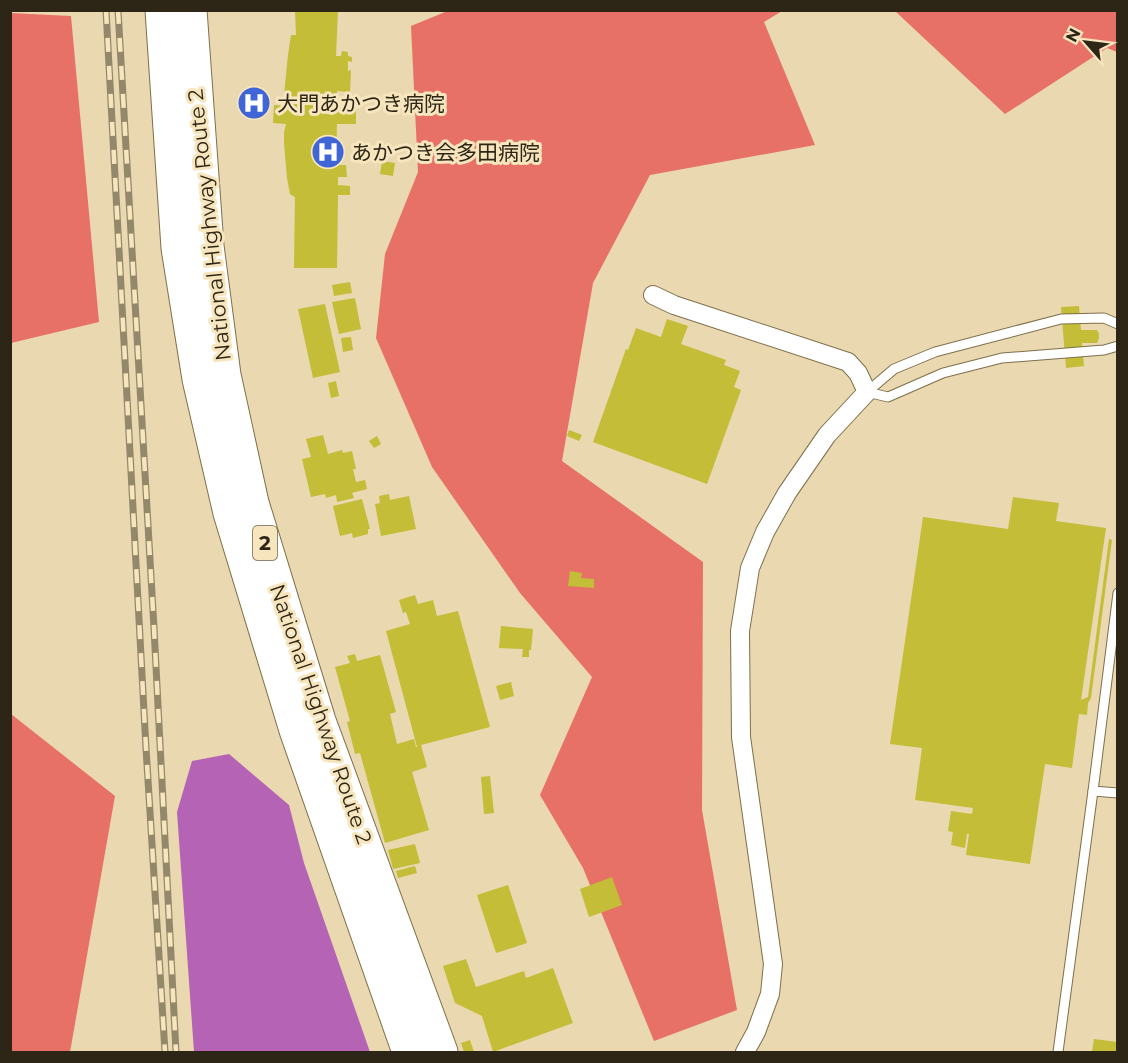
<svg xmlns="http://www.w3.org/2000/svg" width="1128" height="1063" font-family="Montserrat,'Noto Sans JP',sans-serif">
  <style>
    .forest { fill: #e77166 }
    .water { fill: #b563b5 }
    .building { fill: #c3bd37 }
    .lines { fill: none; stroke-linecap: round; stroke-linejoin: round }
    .lane-casing { stroke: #7f6f4a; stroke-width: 11 }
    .street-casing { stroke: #7f6f4a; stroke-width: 20 }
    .highway-casing { stroke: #7f6f4a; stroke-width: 35 }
    .lane { stroke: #fff; stroke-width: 9 }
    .street { stroke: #fff; stroke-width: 18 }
    .highway { stroke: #fff; stroke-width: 33 }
    .rail-casing { stroke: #94886b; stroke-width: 7 }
    .rail { stroke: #f7e5bd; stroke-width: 4.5; stroke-dasharray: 14; stroke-linecap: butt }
    .labels { text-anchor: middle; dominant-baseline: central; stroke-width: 6; stroke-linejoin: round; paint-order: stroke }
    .shield { fill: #f7e5bd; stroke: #6a5f49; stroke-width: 1.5 }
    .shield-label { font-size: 20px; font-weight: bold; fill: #2d2617 }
    .poi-label { font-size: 21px; fill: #2d2617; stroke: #f7e5bd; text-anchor: start }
    .street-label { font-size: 21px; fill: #2d2617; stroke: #f7e5bd }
  </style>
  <rect width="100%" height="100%" fill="#e9d8b0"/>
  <g class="forest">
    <polygon points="450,10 782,11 764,22 815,145 650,175 593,283 562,461 703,562 702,810 737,1010 654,1041 583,868 540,795 592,677 520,593 432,467 376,338 385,254 418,172 411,26"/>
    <polygon points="895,11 1117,11 1117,52 1107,48 1005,114"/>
    <polygon points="11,13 71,16 99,322 11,343"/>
    <polygon points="11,714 115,796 70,1052 11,1052"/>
  </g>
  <polygon class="water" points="229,754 289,805 304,863 370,1052 194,1052 177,812 192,761"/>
  <g class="building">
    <polygon points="295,10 338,10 336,56 341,56 342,51 348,52 348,56 352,57 352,62 348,61 348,71 351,70 350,92 337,91 336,107 356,108 356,124 337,124 336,165 346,165 347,177 338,177 338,185 350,186 350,195 338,195 337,268 294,268 295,197 290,194 287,178 284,143 284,132 286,124 273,123 274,105 285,106 284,95 288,55 291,35 296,35"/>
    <polygon points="382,161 395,163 393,176 380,174"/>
    <polygon points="350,282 352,293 334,296 332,285"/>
    <polygon points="355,298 361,329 339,334 332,302"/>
    <polygon points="325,304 340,372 313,378 298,309"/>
    <polygon points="1079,306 1081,330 1097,330 1099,334 1099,338 1097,343 1082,343 1084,366 1066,368 1061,307"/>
    <polygon points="667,319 688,326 681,344 726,360 724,365 740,371 734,387 741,390 707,484 593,442 626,349 628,350 636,328 661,337"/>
    <polygon points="351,337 353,350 343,352 341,338"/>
    <polygon points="336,381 339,396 331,398 328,383"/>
    <polygon points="569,430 582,435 579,441 567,436"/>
    <polygon points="323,435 328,454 342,450 343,453 352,451 356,469 353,469 356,482 365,480 367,489 352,493 354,498 337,502 336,495 326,498 325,494 311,497 302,459 311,457 306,439"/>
    <polygon points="377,436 381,444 374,448 369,441"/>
    <polygon points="389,494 390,500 409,496 416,529 381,536 375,504 380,503 379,496"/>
    <polygon points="1013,497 1059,503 1056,521 1106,528 1081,700 1088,697 1109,539 1112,540 1091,698 1088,703 1087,715 1079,714 1072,768 1045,764 1030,864 966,855 969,834 967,834 965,848 951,845 953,832 948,831 951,811 972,814 973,808 915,800 922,748 890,744 923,517 1008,529"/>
    <polygon points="362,499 370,529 368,529 368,534 353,538 352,533 340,536 333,506"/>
    <polygon points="570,571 582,573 581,578 594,579 594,588 568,586"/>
    <polygon points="415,595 418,604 433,600 437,616 458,611 490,727 421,745 427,767 412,772 429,830 385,843 360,753 355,754 347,722 350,721 335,667 350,663 347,656 355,654 357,661 380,655 396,712 390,714 397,744 414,739 416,747 417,747 386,631 410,624 406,612 403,613 399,600"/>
    <polygon points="501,626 533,629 531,650 529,650 529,657 522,657 523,649 499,648"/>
    <polygon points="511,682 514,696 500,700 496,686"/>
    <polygon points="490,776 494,813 484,814 481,777"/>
    <polygon points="415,844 420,863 393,869 388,850"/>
    <polygon points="415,866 417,873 398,878 396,871"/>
    <polygon points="612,877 622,905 589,917 580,889"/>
    <polygon points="508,885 527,943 496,953 477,895"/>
    <polygon points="466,959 476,987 524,971 526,978 553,968 573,1023 493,1052 482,1016 455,1003 443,966"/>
    <polygon points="1094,1039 1118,1042 1118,1052 1092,1052"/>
    <polygon points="470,1040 474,1052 464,1052 461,1043"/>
  </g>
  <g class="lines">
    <defs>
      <g id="lane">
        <polyline points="867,392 894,369 935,352 1061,319 1104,318 1118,324"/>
        <polyline points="867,392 888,397 943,373 1002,358 1104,350 1118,346"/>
        <polyline points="1118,593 1093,791 1118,793"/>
        <polyline points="1058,1052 1093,791"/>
      </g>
      <polyline id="street" points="653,295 674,305 848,362 858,373 867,392 827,435 787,493 765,532 750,568 740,631 741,737 773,964 770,994 756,1032 745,1052"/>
      <g id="highway">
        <polyline points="162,10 178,248 199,379 230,513 296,730 409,1052"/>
        <polyline points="190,10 207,246 224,375 252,503 319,721 441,1052"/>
      </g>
    </defs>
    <use href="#lane" class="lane-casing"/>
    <use href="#street" class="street-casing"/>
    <use href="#highway" class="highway-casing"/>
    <use href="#lane" class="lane"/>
    <use href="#street" class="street"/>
    <use href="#highway" class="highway"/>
    <defs>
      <g id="rail">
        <polyline points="106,10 146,748 165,1052"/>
        <polyline points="118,10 154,628 176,1052"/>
      </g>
    </defs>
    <use href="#rail" class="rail-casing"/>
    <use href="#rail" class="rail"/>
  </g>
  <defs>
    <symbol id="hospital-disc" viewBox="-11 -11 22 22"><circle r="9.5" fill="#4065d7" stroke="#f7e5bd"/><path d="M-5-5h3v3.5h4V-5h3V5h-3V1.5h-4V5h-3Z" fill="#fff"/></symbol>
  </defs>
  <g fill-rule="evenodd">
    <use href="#hospital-disc" x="235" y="84" width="38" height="38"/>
    <use href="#hospital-disc" x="309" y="133" width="38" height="38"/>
  </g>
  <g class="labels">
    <rect class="shield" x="253" y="526" width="24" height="34" rx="4.5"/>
    <g class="shield-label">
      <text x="265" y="543">2</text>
    </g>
    <g class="poi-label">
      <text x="277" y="103">大門あかつき病院</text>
      <text x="351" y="152">あかつき会多田病院</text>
    </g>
    <g class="street-label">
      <text transform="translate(209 225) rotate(-96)">National Highway Route 2</text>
      <text transform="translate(321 714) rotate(71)">National Highway Route 2</text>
    </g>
  </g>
  <rect width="1128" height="1063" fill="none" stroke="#2d2617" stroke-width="24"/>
  <g transform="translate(1086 42) rotate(298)" stroke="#f7e5bd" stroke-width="4.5" paint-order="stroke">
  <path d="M0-4.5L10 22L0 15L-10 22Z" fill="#2d2617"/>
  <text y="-9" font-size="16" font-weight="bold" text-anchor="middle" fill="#2d2617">N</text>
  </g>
</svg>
